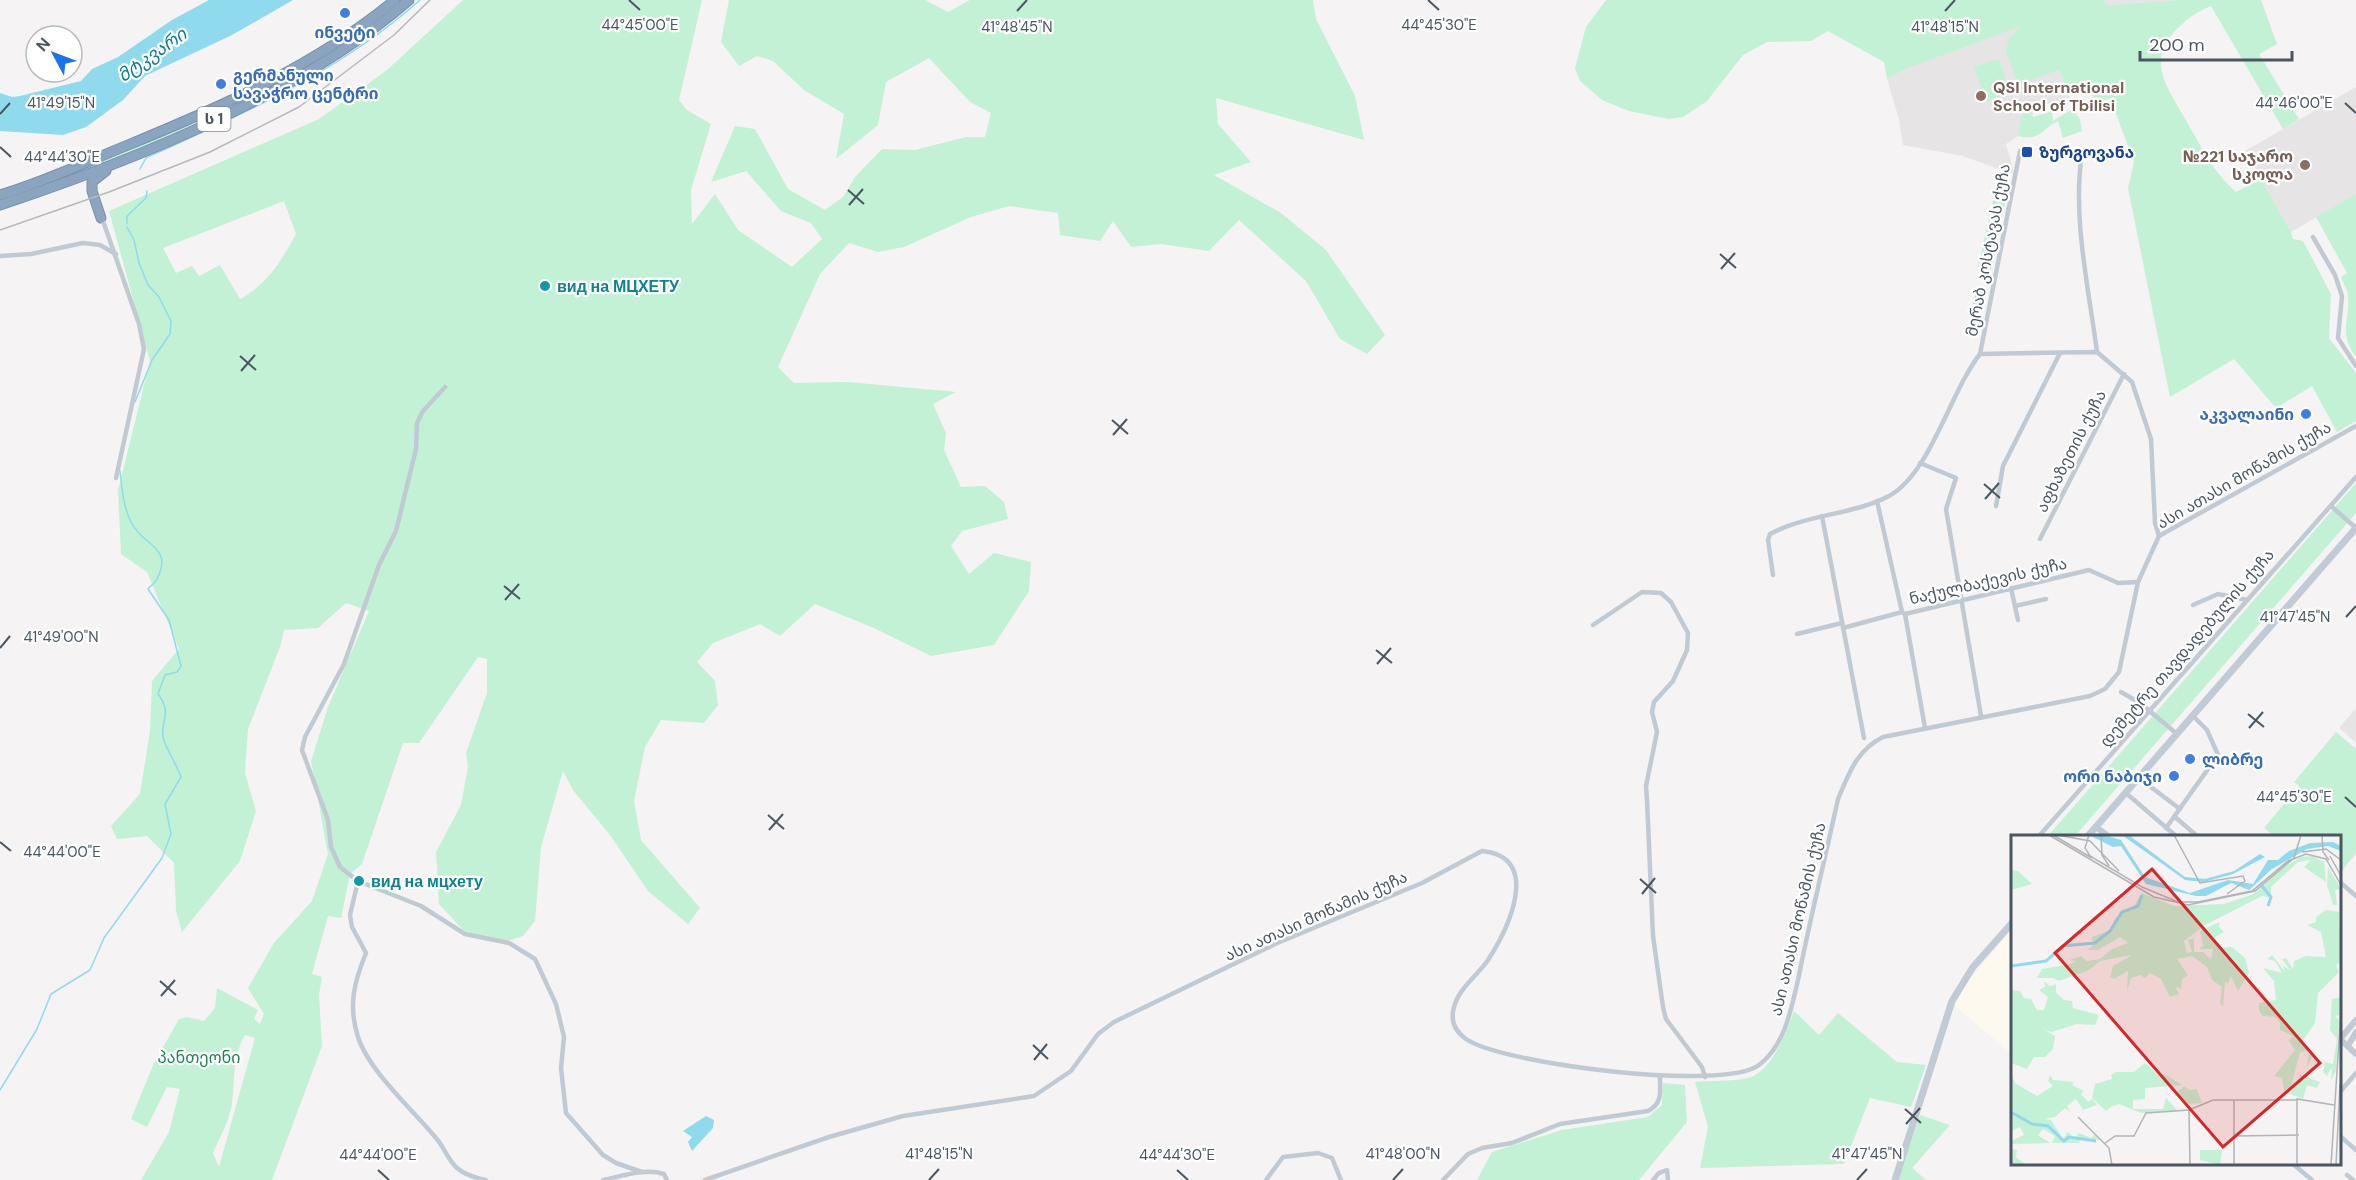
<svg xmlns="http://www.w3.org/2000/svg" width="2356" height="1180" font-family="'DM Sans','Noto Sans Georgian',sans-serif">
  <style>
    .commercial { fill: #fdf9ef }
    .education { fill: #e6e4e5 }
    .green { fill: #c3f1d5; fill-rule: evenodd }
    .water { fill: #90daee }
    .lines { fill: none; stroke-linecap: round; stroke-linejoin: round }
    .stream { stroke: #90daee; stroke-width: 1.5 }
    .motorway-casing { stroke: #7690ad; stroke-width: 11 }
    .minor { stroke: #c1cad2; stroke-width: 4.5 }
    .tertiary { stroke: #c1cad2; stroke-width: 6 }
    .secondary { stroke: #c1cbd6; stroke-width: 7 }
    .motorway { stroke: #8ba5c1; stroke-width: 9 }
    .rail { stroke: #b5b8bd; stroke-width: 1.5 }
    .ticks { fill: none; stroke: #4a5661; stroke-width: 2 }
    .shop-dot { fill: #3f7fe0; stroke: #fff; stroke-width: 2 }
    .education-dot { fill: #8d6e63; stroke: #fff; stroke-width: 2 }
    .transit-dot { fill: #1a4fb4; stroke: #fff; stroke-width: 2 }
    .culture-dot { fill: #0f9aa8; stroke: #fff; stroke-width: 2 }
    .labels { text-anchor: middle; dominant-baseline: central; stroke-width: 4.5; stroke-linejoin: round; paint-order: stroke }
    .shield { fill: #fff; stroke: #808990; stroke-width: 1.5 }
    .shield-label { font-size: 15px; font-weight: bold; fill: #4a5661 }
    .shop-label { font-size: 16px; font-weight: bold; fill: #366cbe; stroke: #fff; text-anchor: start }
    .education-label { font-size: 16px; font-weight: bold; fill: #785e54; stroke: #fff; text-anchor: start }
    .transit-label { font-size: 16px; font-weight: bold; fill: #164399; stroke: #fff; text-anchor: start }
    .street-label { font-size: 16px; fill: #4a5661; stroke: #fff }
    .culture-label { font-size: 16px; font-weight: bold; fill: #0d838f; stroke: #fff; text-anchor: start }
    .park-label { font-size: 16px; fill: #17864f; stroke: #fff }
    .water-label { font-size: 18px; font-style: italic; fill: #0c7c9b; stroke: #fff }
    .inset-river { fill: none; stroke: #90daee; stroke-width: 3 }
    .inset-road { fill: none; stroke: #b1b4b9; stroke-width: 1.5 }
    .view { fill: #d62828; fill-opacity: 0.15; stroke: #d62828; stroke-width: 3 }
    .inset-edge { fill: none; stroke: #4a5661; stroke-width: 3 }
    .ticks-label { font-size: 15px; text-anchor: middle; fill: #4a5661; stroke: #fff; stroke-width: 4.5; stroke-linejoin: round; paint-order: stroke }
  </style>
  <rect width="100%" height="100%" fill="#f5f3f3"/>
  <polygon class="commercial" points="2012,930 2012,1051 2011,1054 1955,1006 1962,988"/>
  <g class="education">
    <polygon points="2103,0 2179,0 2107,5"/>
    <polygon points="2022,25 2059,70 2070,98 2023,111 2018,136 2006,144 2013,168 2012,174 1963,156 1903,145 1899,119 1887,79 1906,69"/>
    <polygon points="2356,87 2356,194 2291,232 2245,151"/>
    <polygon points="2356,708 2356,743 2339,728"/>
  </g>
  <g class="green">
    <path d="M399,0H404C373,25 341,49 307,69C215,123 100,166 0,201V197L264,89L305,66Z"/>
    <path d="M463,0H702L679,100L687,110L711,124L691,190L692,224L715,194L738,230L792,267L822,239L811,223L781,211L746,171L711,182L735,126L755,129L788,189L825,210L843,197L855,177L882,149L915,150L966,137H985L991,113L970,102L929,58L886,82L878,125L836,159L844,114L804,90L773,61L757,56L739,66L721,42L729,0H925L948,12L970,0H1313L1316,19L1355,96L1364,140L1216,98L1218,124L1251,162L1214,175L1281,213L1326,250L1385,335L1367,354L1340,339L1306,281L1239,220L1209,251L1161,244L1131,247L1113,221L1100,241L1060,235L1058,213L1009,206L971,217L904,247L878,252L849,243L820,274L778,367L794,383L848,382L956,392L933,404L946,433L944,450L961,487L985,486L1004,502L1008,519L962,531L951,546L969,574L994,553L1031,562L1029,591L994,645L931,656L874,628L815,604L780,636L760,624L713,643L697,662L715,681L718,705L704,723L661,720L645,747L634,801L641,840L700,908L688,924L648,891L610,835L573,790L563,771L541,847L535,921L523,936L511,940L491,942L463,930L439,904L436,852L461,805L468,767L466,753L487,693V659L478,657L419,743H403L362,864L350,874L341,918L328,916L312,974L322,977L319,995L322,1046L272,1180H141L169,1132L180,1089L167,1087L147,1127L131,1119L154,1063L179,1019L187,1017L204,1021L215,1008L217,988L258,1010L254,1019L260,1024L264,1014L248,988L274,943L312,901L328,854L311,761L328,707L369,611L346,603L318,628L284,630L280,647L248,729L245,773L256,811L240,861L182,932L176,911L174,863L147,836L117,839L111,826L140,794L150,731L152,681L179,649L147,572L121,554L118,491L150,361L109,211L319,119L387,70ZM284,201L296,234C281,261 268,284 240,299L220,265L199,276L192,266L176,273L163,248ZM245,1035L255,1038L219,1167L213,1153C220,1137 229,1121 232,1104C235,1079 232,1057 245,1035Z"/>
    <path d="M1606,0H2103L2107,5L2179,0H2261L2277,44L2259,54L2299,119L2283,129L2211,6C2198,11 2190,17 2180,26C2142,60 2169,89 2188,124C2204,152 2213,171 2236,192L2261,179L2291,232L2293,239L2303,241L2331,294L2329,338L2356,373V421L2337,432L2312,386L2276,408L2234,359L2170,397L2128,188L2134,162L2110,98L2097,103L2091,94L2081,88L2067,91L2059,70L2018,84L2006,51L2008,40L2021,26L1906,69L1887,79L1884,62L1828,31L1811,41L1767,42L1743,55L1707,101L1683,117L1669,119L1629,111L1602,100L1580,81L1575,68L1586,27Z"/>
    <polygon points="1999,59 2010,93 1986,101 1974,67"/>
    <path d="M2072,109L2080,119L2082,131L2063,138L2058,121C2043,127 2041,142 2018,136L2022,113L2032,111L2033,117L2052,111L2053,121Z"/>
    <path d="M2356,194V357C2338,333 2350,321 2348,296C2348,290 2343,283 2341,277L2347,273L2316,217Z"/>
    <polygon points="1993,200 2005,203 1991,270 1978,267"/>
    <polygon points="2356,483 2356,513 2075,836 2048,836"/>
    <polygon points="2336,732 2356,749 2356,853 2340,873 2340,836 2274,836 2264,828 2299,786 2294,782"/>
    <path d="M1794,1011L1819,1035L1838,1013L1897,1062L1926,1065L1911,1107L1870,1098L1844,1164L1700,1168L1708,1127L1695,1082C1710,1080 1738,1082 1751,1077C1773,1068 1787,1031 1794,1011Z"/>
    <polygon points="1663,1083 1685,1085 1687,1122 1639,1180 1477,1180 1492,1152 1562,1130 1648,1117 1662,1105"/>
    <polygon points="1920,1115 1950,1125 1912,1168 1926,1180 1897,1180"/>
  </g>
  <g class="water">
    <polygon points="209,0 293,0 232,35 145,76 123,100 86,127 63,135 0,131 0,93 12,97 20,96 81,81 92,69 118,57 172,20"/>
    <polygon points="1977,287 1985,289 1981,305 1973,304"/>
    <polygon points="706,1116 714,1120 713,1128 692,1151 688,1142 692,1137 683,1131"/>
  </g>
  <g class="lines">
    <g class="stream">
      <path d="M140,169L146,158C241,115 341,71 420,0"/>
      <polyline points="127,223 127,216 146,198 147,191"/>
      <polyline points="127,227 134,240 139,263 148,285 159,297 171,321 170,334 152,360 135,402"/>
      <path d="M0,1090L37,1029L51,994L90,970L104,938L162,858L171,834L165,804L181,777C176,764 169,753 164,741C158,723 174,715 158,694L165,675L177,672L181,666L169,620L148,589C151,585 155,584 157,579C174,546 142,546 131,522C123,506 122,488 120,471"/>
    </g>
    <defs>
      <g id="motorway">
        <path d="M0,195C44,182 86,162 128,145C223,106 315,66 395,0"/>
        <path d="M0,205C136,160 301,94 409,0"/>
        <polyline points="101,218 92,191 92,182 106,171"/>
      </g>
    </defs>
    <use href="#motorway" class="motorway-casing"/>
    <g class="minor">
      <path d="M2082,154C2072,216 2089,290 2097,352"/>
      <polyline points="102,218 139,324 144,349 116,478"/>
      <polyline points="2313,237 2335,275 2342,296 2338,338 2356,366"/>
      <polyline points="0,256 31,254 83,243 100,245 116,254"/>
      <polyline points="1980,354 2097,352 2132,382 2151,439 2155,523 2159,536"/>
      <polyline points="445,387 423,411 417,423 416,449 396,531 379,565 344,664 305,737 302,750 328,820 331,847 340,867 358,881 421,906 465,934 509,943 535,959 556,1004 564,1037 561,1068 566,1113 603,1155 616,1163 642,1172"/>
      <polyline points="1920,463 1956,478 1946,509 1981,716"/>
      <polyline points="1877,501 1902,612"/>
      <polyline points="1996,506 2003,466 2060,353"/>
      <polyline points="2331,506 2356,528"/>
      <polyline points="1822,516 1864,738"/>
      <polyline points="2040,539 2124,374"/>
      <path d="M1773,575L1768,540L1770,534C1807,514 1853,515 1889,496C1930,474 1950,392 1980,354L2020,151"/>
      <polyline points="2011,588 2018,620"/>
      <polyline points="2193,605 2218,594 2247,600"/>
      <polyline points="2015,606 2046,599"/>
      <polyline points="1905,614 1925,728"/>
      <polyline points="1593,625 1642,592 1661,593 1671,602 1688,633 1687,650 1673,681 1654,702 1652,712 1657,732 1646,786 1647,800 1653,936 1663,1007 1666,1019 1702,1067 1705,1077"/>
      <polyline points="1843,628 1902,612 1905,614 2089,570 2118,583 2138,582"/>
      <polyline points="1797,634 1842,623"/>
      <polyline points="2121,692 2140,703 2177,734"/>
      <polyline points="2139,778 2180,809"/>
      <polyline points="2126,793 2176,836"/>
      <polyline points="2175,817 2197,836"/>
      <polyline points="2166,828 2218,755 2207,730 2193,716"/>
      <polyline points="2039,836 2356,477"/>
      <path d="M358,881L350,915L352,927L366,953C354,982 348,1006 358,1037C368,1070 414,1111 436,1138C444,1147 448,1160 457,1168C465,1175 476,1178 486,1180"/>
      <polyline points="2341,883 2356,896"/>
      <polyline points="2340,1092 2356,1073"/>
      <polyline points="2340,1136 2356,1150"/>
      <polyline points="2293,1164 2312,1180"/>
      <polyline points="2347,1175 2353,1180"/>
      <path d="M603,1180C623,1176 645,1168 664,1174L667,1180"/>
      <path d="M705,1180L829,1137L903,1116L1034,1096L1071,1071L1098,1034L1114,1022L1275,944L1422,883L1482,851C1543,857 1508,929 1488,960C1477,976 1459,988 1454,1007C1450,1020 1455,1031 1466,1039C1501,1064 1724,1092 1759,1065C1785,1045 1791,1010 1798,980C1810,919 1825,859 1838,799C1849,773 1857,750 1883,737L2090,696L2105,689L2119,672L2138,582L2159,536L2356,426"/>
      <polyline points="1266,1180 1283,1157 1318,1153 1332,1158 1341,1180"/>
      <path d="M1443,1180L1468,1154L1482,1148L1512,1143L1560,1124L1648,1111C1663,1103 1660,1092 1660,1076"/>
      <polyline points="1653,1180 1659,1173 1667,1170 1668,1180"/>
    </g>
    <g class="tertiary">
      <polyline points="2096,827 2108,836"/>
      <polyline points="2340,1039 2356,1020"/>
      <polyline points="2340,1039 2356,1054"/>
      <polyline points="2348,1046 2356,1032"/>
    </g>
    <g class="secondary">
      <polyline points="2088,836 2356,528"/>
      <polyline points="1895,1180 1952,1001 1973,967 2012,923"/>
    </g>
    <use href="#motorway" class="motorway"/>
    <polyline class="rail" points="0,230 109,192 210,152 299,107 394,35 430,0"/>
  </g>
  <path class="ticks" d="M629,0L640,10M1428,0L1439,10M1017,11L1027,0M1945,11L1955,0M2345,103L2356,113M0,114L10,103M0,147L11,157M848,190L864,204M849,205L863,189M1720,254L1736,268M1721,269L1735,253M240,356L256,370M241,371L255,355M1112,420L1128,434M1113,435L1127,419M1984,484L2000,498M1985,499L1999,483M504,586L520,599M505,600L519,584M2346,617L2356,606M0,648L10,636M1376,650L1392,663M1377,664L1391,648M2248,714L2264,727M2249,728L2263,712M2345,797L2356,807M768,815L784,829M769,830L783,814M0,842L11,851M1640,879L1656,893M1642,894L1655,878M160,981L176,995M161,996L175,980M1033,1045L1048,1059M1034,1060L1047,1044M1905,1109L1921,1123M1906,1124L1920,1108M378,1170L389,1180M1177,1170L1188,1180M929,1180L939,1169M1393,1180L1403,1169M1857,1180L1867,1169"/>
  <g class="shop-dot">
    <circle cx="345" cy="13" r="6"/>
    <circle cx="221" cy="84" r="6"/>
    <circle cx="2306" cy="414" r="6"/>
    <circle cx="2190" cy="759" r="6"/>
    <circle cx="2174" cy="776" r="6"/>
  </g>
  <g class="education-dot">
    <circle cx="1981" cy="96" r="6"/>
    <circle cx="2305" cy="165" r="6"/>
  </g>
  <rect class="transit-dot" x="2021" y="146" width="12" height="12" rx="3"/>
  <g class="culture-dot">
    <circle cx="545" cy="286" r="6"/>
    <circle cx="359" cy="881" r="6"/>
  </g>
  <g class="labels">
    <rect class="shield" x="197.5" y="107" width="33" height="24" rx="4.5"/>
    <g class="shield-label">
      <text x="214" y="119">ს 1</text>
    </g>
    <g class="shop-label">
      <text x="345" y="32" text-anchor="middle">ინვეტი</text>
      <text x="233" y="75">გერმანული<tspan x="233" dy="18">სავაჭრო ცენტრი</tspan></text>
      <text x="2294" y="414" text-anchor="end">აკვალაინი</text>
      <text x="2202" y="759">ლიბრე</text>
      <text x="2162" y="776" text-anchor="end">ორი ნაბიჯი</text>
    </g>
    <g class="education-label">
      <text x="1993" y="87">QSI International<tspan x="1993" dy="18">School of Tbilisi</tspan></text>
      <text x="2293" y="156" text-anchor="end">№221 საჯარო<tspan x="2293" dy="18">სკოლა</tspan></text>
    </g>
    <g class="transit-label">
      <text x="2039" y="152">ზურგოვანა</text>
    </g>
    <g class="street-label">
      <text transform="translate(1988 250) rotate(-79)">მერაბ კოსტავას ქუჩა</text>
      <text transform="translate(2071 451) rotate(-63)">აფხაზეთის ქუჩა</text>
      <text transform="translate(2244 475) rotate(-30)">ასი ათასი მოწამის ქუჩა</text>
      <text transform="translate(1988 581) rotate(-13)">ნაქულბაქევის ქუჩა</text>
      <text transform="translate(2187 648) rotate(-49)">დემეტრე თავდადებულის ქუჩა</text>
      <text transform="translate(1316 916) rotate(-24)">ასი ათასი მოწამის ქუჩა</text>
      <text transform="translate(1798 919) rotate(-77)">ასი ათასი მოწამის ქუჩა</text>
    </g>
    <g class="culture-label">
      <text x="557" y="286">вид на МЦХЕТУ</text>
      <text x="371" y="881">вид на мцхету</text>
    </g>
    <g class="park-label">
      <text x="199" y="1057">პანთეონი</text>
    </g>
    <g class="water-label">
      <text transform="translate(152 55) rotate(-35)">მტკვარი</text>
    </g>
  </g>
  <g transform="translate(2011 835)">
    <rect width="330" height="330" fill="#f5f3f3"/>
    <path d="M301,21L313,27L315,47L293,32L300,25L287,27L260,52V63L251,61L194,90L173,106L176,118L181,117L177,105L183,103V117H192L200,124L202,114H188L192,111L189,96L209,87L208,92L213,97L204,102L208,113L221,112L234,123L238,138L227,156L220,141L217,148L214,147L212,172L209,168L211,152L201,145L196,132L181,121L166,124L177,140L171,144L170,154L164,151L168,159L159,162L150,144L139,138L134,143L129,140L120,143L116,156L117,136L103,144L99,142L102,131L121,120L89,126L78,135L48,146L42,143H26L31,134L60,129L64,126L58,125L70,121L76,126L89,124L101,114L117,108L109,102L87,115H77L82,110L81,102L100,95L104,83L122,72L131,58L163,71L213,69L243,59L270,34L290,22ZM317,32L330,54L324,55L326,70H322L316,50ZM0,35L7,36L21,49L0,55ZM315,75L328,77L330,127L325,130L328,137L307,158L304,188L291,207L303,219L296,232L298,216L289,217L278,259L273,257L271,243L263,241L284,215L278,206L282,201L269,195V187L264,182L252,181L248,176V168L265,165L263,146L252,133L271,138L264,126L256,124L261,120L274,137L272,131L279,135L271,124L275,123L282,134L283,126L295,121L315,122L310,97L296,90L305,87V82ZM33,146L39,151L45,149V158L53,165L61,166L62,173L88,180L84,190L66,189L40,197L32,194L44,201L42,214L34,222H23L16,234L0,228V155L9,156L13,163L20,164L26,175H33L37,162L28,155L34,152ZM330,162L329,180L324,181L328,185L325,236L320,245L321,232L316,241L312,237L314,227L322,229L326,204L319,195L321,164ZM134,228L147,240L153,239L172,250L134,253V264L122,265V274H152L155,263L167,276L130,278L108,269L101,272L105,268L95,276L81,263L84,249L101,244L100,240L105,237H123ZM0,239L4,248L26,261L42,251L37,246L39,240L42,245L63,247L61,250L73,256L70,259L77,267L81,264L86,270L72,275L65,264L56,271L59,277L54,273L44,282L34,284L40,285L52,304L57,297L64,304L68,298L80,303L84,299L89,305L70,303L68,308H41L44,301L32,294L27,300L39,308L1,309V314L6,315L5,322L14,329L0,330V306L13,300L9,292L0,296ZM289,240L309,247L306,253L296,250L292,264L279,259ZM173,251L178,255L186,254L191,268L177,269L166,257ZM189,315H211L209,330L189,325Z" fill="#c3f1d5"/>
    <path d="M67,0H93L110,5L134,42L179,58L217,45L242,49L257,25H267L278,16L299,8L322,7L330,11V16L317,11L296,14L261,34L238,55L220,48L195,61H185L135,49L110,11L102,12L80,1ZM111,0L119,1L174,42L194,44L223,36L249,19L254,22L222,39L193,47L174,45Z" fill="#90daee"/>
    <path class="inset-river" d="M251,51L260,62L257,71M0,131L35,126L52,111L84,108L99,96L111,77L127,71L131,60M0,277L21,289L37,291L53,306L58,302L85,306"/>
    <path class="inset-road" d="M38,0L143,62L177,70L244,56L283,23L290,0M42,0L81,23M46,0L79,6L108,36M78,0L74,13L79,21L131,52L167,67H187L241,56L277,26L295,19L315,24L330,50M90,0L91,20L98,31M163,0L189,48L232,41L234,46L216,59M311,0L312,17L318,25M291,17L315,14L330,25M319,21L330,41M67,282L98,313L101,330M223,301L288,300M93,309L104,301H123L135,278L178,275M179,330L178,275L202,265H286M223,330V265M286,330V264L323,270M320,330L330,174M325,330L329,249"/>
    <path class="view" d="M141,34L309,228L212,312L44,118Z"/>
    <rect width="330" height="330" class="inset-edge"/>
  </g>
  <g class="ticks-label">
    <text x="640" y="30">44°45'00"E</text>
    <text x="1439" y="30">44°45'30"E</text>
    <text x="1017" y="32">41°48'45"N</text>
    <text x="1945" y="32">41°48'15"N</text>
    <text x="61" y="108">41°49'15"N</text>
    <text x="2294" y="108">44°46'00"E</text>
    <text x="62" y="162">44°44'30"E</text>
    <text x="2295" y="622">41°47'45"N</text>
    <text x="61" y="642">41°49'00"N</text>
    <text x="2294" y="802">44°45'30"E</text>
    <text x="62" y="857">44°44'00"E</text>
    <text x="939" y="1159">41°48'15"N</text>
    <text x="1403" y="1159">41°48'00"N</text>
    <text x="1867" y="1159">41°47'45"N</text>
    <text x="378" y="1160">44°44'00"E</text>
    <text x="1177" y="1160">44°44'30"E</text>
  </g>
  <g transform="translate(54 54) rotate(311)"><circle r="28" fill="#ffffff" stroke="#b7bbc0" stroke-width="1.5"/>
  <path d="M0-4.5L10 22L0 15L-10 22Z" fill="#1a73e8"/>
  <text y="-9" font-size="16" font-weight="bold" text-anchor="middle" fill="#4a5661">N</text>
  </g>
  <path d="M2140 51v9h152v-9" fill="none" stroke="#4a5661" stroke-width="3"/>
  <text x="2149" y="51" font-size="18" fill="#4a5661" stroke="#ffffff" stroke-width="4.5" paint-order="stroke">200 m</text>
</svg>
